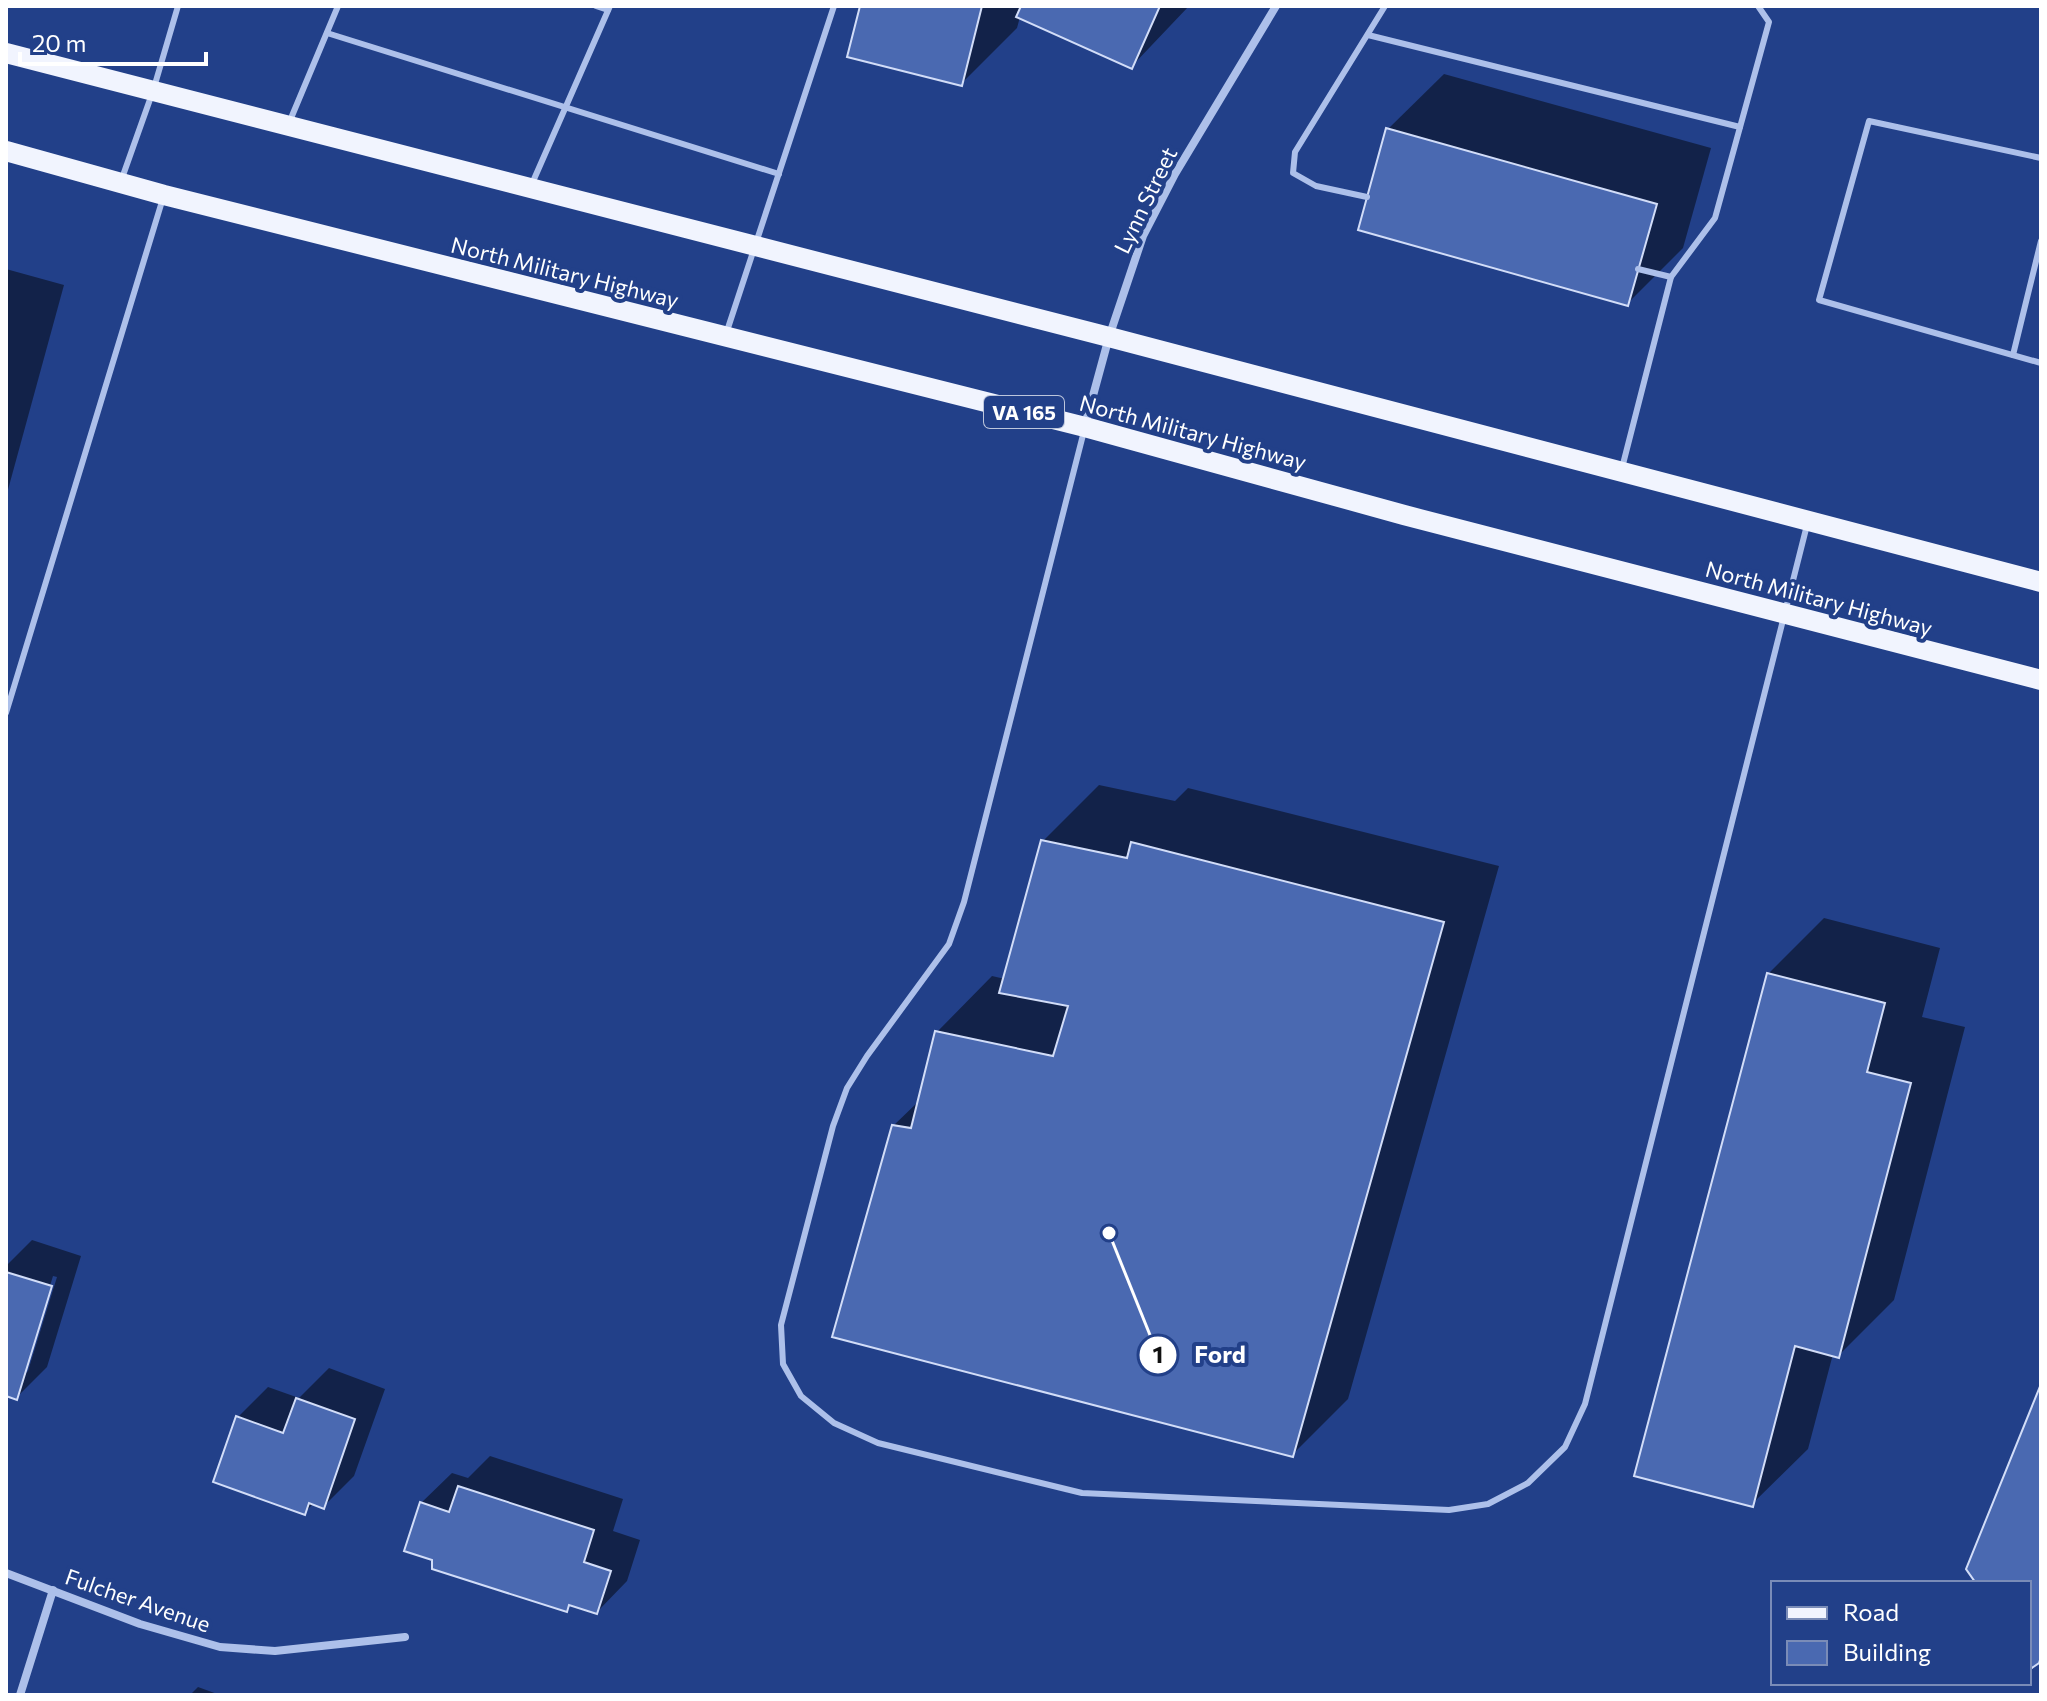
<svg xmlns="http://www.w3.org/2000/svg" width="2047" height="1701" font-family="Commissioner,sans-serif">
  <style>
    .shadow { fill: #0007; fill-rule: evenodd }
    .building { fill: #4a69b1; stroke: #d2ddf8; stroke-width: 2 }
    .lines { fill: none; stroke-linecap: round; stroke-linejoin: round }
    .lane { stroke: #adc0ea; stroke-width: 6 }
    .street { stroke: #adc0ea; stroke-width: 8 }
    .primary { stroke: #f1f4fe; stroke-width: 20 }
    .labels { text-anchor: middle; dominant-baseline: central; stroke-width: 8; stroke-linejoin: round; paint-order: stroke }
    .shield { fill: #224089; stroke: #bdc6dc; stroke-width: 2 }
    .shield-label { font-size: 20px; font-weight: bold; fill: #fff }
    .street-label { font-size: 22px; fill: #fff; stroke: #224089 }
    .leader { fill: none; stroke: #fff; stroke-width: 3 }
    .callout-dot { fill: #fff; stroke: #224089; stroke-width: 3 }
    .mark-label { font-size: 24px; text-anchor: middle; font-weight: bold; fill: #111 }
    .callout-label { font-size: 24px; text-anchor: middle; font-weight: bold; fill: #fff; stroke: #224089; stroke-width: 8; stroke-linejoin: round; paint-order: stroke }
  </style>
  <rect width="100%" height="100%" fill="#224089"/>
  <g class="shadow">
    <polygon points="862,6 1189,6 1132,66 1020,17 1017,28 961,84"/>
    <polygon points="1444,74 1711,148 1683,248 1628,303 1388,129"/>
    <polygon points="6,269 64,285 6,497"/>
    <polygon points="1099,785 1175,801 1188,788 1499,866 1348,1399 1292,1455 893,1126 920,1100 937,1032 992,976 1005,979 1043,841"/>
    <polygon points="1824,918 1940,948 1922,1017 1965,1027 1894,1300 1838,1356 1833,1354 1808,1449 1752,1504 1768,974"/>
    <path d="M32,1240L81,1256L47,1367L16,1398L6,1394V1266ZM53,1276L57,1277L28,1371L22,1377Z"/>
    <polygon points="329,1368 385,1389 354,1476 324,1506 314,1503 305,1512 238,1417 268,1387 299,1398"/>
    <polygon points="490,1456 623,1499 613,1531 640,1540 627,1581 597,1612 572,1604 566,1610 421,1503 452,1473 468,1478"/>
    <polygon points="198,1687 220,1695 190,1695"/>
  </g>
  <g class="building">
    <polygon points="860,6 982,6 962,86 847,57"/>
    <polygon points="1021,6 1160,6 1132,69 1016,17"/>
    <polygon points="1386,128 1657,204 1628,306 1358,230"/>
    <polygon points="1041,840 1127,858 1131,842 1444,922 1293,1457 832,1337 892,1125 911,1128 935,1031 1053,1056 1068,1006 999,993"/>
    <polygon points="1767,973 1885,1003 1867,1072 1911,1083 1839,1358 1795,1346 1753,1507 1634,1476"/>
    <polygon points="6,1272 52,1286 17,1400 6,1396"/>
    <polygon points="2041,1384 2041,1657 2039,1663 2029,1670 2029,1583 1974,1583 1975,1582 1966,1569"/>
    <polygon points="296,1398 355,1419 324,1509 309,1503 305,1515 213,1482 236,1416 283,1433"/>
    <polygon points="458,1486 594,1530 584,1562 611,1571 597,1614 569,1605 567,1612 432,1569 432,1560 404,1551 420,1502 449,1512"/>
  </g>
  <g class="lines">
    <g class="lane">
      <polyline points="596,6 608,10"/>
      <polyline points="327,33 779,174"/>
      <polyline points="1368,35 1740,127"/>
      <polyline points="289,123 338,6"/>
      <polyline points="2041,158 1869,121 1819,300 2041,363"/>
      <polyline points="121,181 153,91 178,6"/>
      <polyline points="531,186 610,6"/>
      <polyline points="1367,197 1316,186 1293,173 1295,152 1385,6"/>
      <polyline points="1638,269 1671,277"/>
      <polyline points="726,334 834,6"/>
      <polyline points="2013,355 2041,241"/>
      <polyline points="1084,431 964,902 949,944 867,1056 847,1088 833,1126 781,1325 783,1364 801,1396 834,1423 878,1443 1082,1493 1449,1510 1488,1504 1528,1483 1565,1447 1585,1404 1807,525"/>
      <polyline points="1622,468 1671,277 1715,218 1769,22 1758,6"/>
      <polyline points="6,713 163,198"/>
    </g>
    <g class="street">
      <polyline points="1085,425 1109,337 1143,236 1175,174 1276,6"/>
      <polyline points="6,1573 140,1624 220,1647 275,1651 405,1637"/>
      <polyline points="20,1695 53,1590"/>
    </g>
    <g class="primary">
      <polyline points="6,53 1109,337 2041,582"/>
      <polyline points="6,151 164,195 1085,427 1404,515 2041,680"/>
    </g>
  </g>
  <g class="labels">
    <rect class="shield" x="984" y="396" width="80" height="32" rx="6"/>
    <g class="shield-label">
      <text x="1024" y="412">VA 165</text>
    </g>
    <g class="street-label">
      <text transform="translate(1145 200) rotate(-64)">Lynn Street</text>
      <text transform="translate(565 272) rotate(14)">North Military Highway</text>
      <text transform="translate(1193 432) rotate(15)">North Military Highway</text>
      <text transform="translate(1819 598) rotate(15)">North Military Highway</text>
      <text transform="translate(138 1600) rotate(19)">Fulcher Avenue</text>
    </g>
  </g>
  <path class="leader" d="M1109 1233L1158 1355"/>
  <g class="callout-dot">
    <circle cx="1109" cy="1233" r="8"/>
    <circle cx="1158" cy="1355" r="20"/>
  </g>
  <g class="mark-label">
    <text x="1158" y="1363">1</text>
  </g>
  <g class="callout-label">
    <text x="1220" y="1363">Ford</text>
  </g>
  <rect width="2047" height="1701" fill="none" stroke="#ffffff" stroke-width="16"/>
  <rect x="1771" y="1581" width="260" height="104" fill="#224089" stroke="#7a8cb8" stroke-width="2"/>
  <rect x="1787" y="1607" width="40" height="12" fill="#f1f4fe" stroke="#7a8cb8" stroke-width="2"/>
  <text x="1843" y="1621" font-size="24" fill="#ffffff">Road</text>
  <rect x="1787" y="1641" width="40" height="24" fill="#4a69b1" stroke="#7a8cb8" stroke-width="2"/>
  <text x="1843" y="1661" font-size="24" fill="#ffffff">Building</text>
  <path d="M20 52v12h186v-12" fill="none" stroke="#ffffff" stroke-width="4"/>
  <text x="32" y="52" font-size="24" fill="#ffffff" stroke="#224089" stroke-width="6" paint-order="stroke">20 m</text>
</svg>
